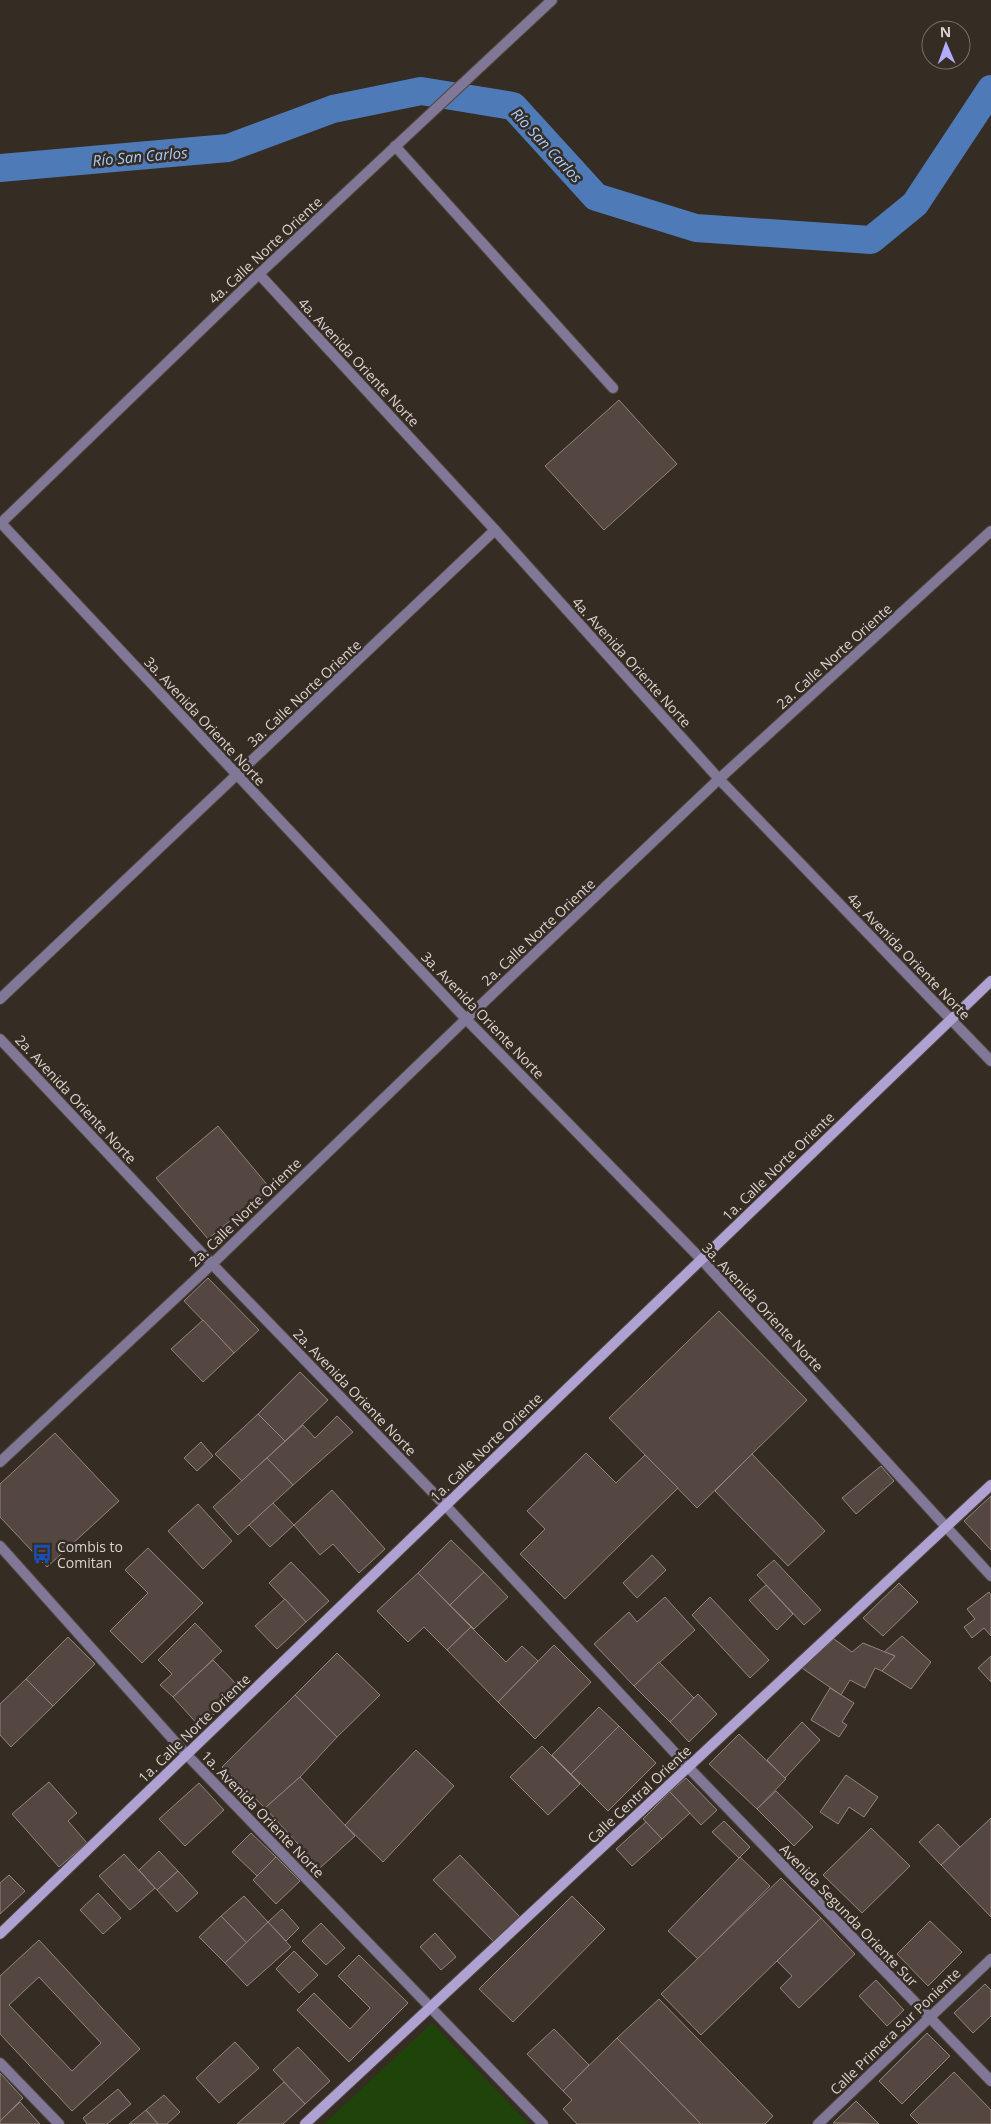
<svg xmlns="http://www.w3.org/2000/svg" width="991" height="2124" font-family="'Open Sans',sans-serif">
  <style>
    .green { fill: #1e4409 }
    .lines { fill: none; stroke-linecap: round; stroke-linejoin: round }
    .canal { stroke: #4e7bb8; stroke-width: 28 }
    .building { fill: #544741; stroke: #94857e; fill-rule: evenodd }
    .minor-casing { stroke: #4f473e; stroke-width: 12 }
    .tertiary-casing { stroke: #4f473e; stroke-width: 12 }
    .secondary-casing { stroke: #4f473e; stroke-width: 12 }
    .minor { stroke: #817797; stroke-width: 10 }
    .tertiary { stroke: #817797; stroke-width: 10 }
    .secondary { stroke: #b0a1d3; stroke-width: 10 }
    .labels { text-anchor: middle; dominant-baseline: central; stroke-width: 5; stroke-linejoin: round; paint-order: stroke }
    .street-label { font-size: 14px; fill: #dad4ce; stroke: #352c23 }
    .poi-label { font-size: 14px; fill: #dad4ce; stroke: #352c23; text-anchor: start }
    .water-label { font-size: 15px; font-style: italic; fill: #a7ccff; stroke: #352c23 }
  </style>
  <rect width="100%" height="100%" fill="#352c23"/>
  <polygon class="green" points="432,2023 529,2124 324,2124"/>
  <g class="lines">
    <polyline class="canal" points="0,168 228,148 333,109 421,91 513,106 596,197 696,228 871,240 915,204 991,89"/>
  </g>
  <g class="building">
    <polygon points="619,400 677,464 604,530 545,466"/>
    <polygon points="218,1126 270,1188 208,1239 156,1178"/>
    <polygon points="208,1278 259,1330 234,1353 184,1301"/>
    <polygon points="719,1311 807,1400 697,1508 609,1418"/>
    <polygon points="203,1320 234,1353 203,1382 171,1349"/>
    <polygon points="300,1372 328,1400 285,1441 258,1414"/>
    <polygon points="258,1414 285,1441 242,1481 215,1454"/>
    <polygon points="337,1416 353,1432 293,1485 267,1458 303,1425 315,1438"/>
    <polygon points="55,1433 119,1501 47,1567 0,1517 0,1484"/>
    <polygon points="201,1442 213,1456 197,1471 184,1458"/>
    <polygon points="586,1453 616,1483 645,1455 678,1488 565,1599 520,1554 545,1529 527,1511"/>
    <polygon points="752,1454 825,1531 788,1566 715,1491"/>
    <polygon points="267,1458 293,1485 238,1535 213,1507"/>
    <polygon points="881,1466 894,1481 856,1514 842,1498"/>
    <polygon points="332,1490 385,1549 359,1573 333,1544 320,1555 294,1525"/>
    <polygon points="991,1496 991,1550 964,1521"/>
    <polygon points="273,1503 294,1525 270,1547 249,1525"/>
    <polygon points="198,1504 232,1541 203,1569 168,1531"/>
    <polygon points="451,1540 484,1572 450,1605 418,1573"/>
    <polygon points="148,1548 203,1603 142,1663 110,1631 148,1593 125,1570"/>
    <polygon points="652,1555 666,1570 637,1598 623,1583"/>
    <polygon points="774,1560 821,1610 804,1625 757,1575"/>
    <polygon points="291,1562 329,1601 306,1622 269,1583"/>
    <polygon points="484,1572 508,1597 474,1629 450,1605"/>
    <polygon points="418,1573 471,1627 447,1650 424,1627 408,1642 377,1611"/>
    <polygon points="899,1583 918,1602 883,1636 863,1618"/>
    <polygon points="766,1585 793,1614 777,1630 749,1600"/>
    <polygon points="989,1592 991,1595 991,1636 984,1628 972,1638 964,1627 975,1619 967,1609"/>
    <polygon points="665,1597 695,1630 634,1686 594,1644 629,1612 637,1622"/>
    <polygon points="710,1597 769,1660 750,1678 692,1615"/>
    <polygon points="285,1599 306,1622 277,1649 255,1626"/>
    <polygon points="195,1623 222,1651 173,1697 160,1685 172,1674 158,1660"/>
    <polygon points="471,1627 506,1662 522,1646 538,1661 498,1702 447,1650"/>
    <polygon points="902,1636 931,1662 911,1689 882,1671 895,1656 884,1652"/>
    <polygon points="68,1637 95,1664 53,1706 26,1679"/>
    <polygon points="834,1639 852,1652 863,1643 895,1656 882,1671 875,1668 865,1688 850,1680 841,1695 802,1668"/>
    <polygon points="554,1645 591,1682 535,1739 498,1702"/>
    <polygon points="337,1653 380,1695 337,1737 295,1695"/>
    <polygon points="991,1656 991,1682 978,1668"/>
    <polygon points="213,1660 241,1689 200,1727 173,1697"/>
    <polygon points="659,1662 694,1698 670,1722 634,1686"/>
    <polygon points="26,1679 53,1706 11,1747 0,1735 0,1704"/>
    <polygon points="830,1688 854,1703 842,1722 847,1725 839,1737 811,1720"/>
    <polygon points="698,1694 717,1714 689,1742 670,1722"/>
    <polygon points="295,1695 337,1737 300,1777 265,1808 222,1767"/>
    <polygon points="599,1707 619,1726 571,1774 552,1755"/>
    <polygon points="802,1722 820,1740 785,1778 767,1760"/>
    <polygon points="619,1726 656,1763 608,1811 571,1774"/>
    <polygon points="739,1734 786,1779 757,1809 709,1764"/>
    <polygon points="542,1746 580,1784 548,1815 510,1777"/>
    <polygon points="416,1750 454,1786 383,1862 345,1825"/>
    <polygon points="846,1775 878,1797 864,1817 849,1807 838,1824 820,1812"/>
    <polygon points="300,1777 355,1836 320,1868 265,1808"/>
    <polygon points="686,1778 717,1810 701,1825 670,1792"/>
    <polygon points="49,1782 77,1813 68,1821 87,1843 59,1867 12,1814"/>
    <polygon points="199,1783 224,1810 185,1846 159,1819"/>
    <polygon points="776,1791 813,1827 794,1846 757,1809"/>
    <polygon points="670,1792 690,1813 662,1839 643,1819"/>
    <polygon points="991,1818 991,1917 941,1865"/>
    <polygon points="724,1821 750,1847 739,1858 712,1832"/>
    <polygon points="646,1822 662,1839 632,1866 616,1849"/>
    <polygon points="938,1824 960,1847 941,1865 919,1842"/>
    <polygon points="871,1828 910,1866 862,1913 823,1875"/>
    <polygon points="251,1833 276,1857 257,1876 232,1852"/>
    <polygon points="159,1851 178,1871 157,1890 139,1870"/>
    <polygon points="124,1854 155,1888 130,1910 99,1876"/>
    <polygon points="460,1855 520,1917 494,1942 433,1880"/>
    <polygon points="276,1857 300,1881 276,1904 253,1880"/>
    <polygon points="740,1857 770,1886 698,1959 668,1931"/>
    <polygon points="178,1871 198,1893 177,1912 157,1890"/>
    <polygon points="9,1875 25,1891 0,1914 0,1883"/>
    <polygon points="781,1878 821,1918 701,2035 661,1994"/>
    <polygon points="98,1893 121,1918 103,1934 80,1910"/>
    <polygon points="244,1896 268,1922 247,1943 221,1916"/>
    <polygon points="572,1896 605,1929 513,2022 479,1989"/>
    <polygon points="282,1909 299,1928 286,1941 268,1922"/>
    <polygon points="221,1916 247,1943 225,1963 199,1937"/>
    <polygon points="821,1918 855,1954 799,2008 780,1988 792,1976 777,1961"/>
    <polygon points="930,1921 962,1952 928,1986 897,1954"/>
    <polygon points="268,1922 291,1947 247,1986 225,1963"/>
    <polygon points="321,1923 345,1948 326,1965 302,1941"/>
    <polygon points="435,1933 456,1957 441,1970 420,1947"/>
    <path d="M39,1940L140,2049L72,2111L0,2034V1976ZM39,1977L101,2043L72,2071L9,2005Z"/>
    <polygon points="294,1951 318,1975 299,1993 276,1969"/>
    <polygon points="359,1955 408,2003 349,2062 297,2010 314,1993 350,2029 370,2008 338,1976"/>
    <polygon points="876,1980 904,2010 887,2026 859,1996"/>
    <polygon points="985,1984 991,1990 991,2016 973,2033 954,2013"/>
    <polygon points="659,1999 773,2116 765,2124 701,2124 617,2038"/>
    <polygon points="554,2029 589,2065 563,2091 527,2054"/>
    <polygon points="927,2033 950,2056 902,2104 879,2081"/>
    <polygon points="617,2038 701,2124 577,2124 563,2109 572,2100 563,2091"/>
    <polygon points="235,2042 259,2068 219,2103 196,2078"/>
    <polygon points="298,2047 330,2081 305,2104 273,2070"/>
    <polygon points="954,2072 991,2110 991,2124 919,2124 910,2115"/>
    <polygon points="0,2073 23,2098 0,2121"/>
    <polygon points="284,2082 305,2104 283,2124 237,2124"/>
    <polygon points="118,2089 131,2104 107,2124 87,2124 83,2118"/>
    <polygon points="164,2095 180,2112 167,2124 158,2124 146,2110"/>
    <polygon points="856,2101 879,2124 833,2123"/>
    <polygon points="20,2102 40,2124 0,2124 0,2121"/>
    <polygon points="146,2110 158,2124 129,2124"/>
  </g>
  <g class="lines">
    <defs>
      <g id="minor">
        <polyline points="395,146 613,388"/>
        <polyline points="259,274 495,530 719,779 991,1061"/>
        <polyline points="0,522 466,1019 701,1259 991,1576"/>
        <polyline points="0,524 259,274 552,0"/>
        <polyline points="0,999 495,530"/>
        <polyline points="0,1462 212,1264 466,1019 719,779 991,531"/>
        <polyline points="445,1505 688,1767 991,2081"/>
        <polyline points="0,1546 186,1754 543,2124"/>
        <polyline points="818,2124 991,1959"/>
      </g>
      <g id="tertiary">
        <polyline points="0,1039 212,1264 445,1505"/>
        <polyline points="0,2063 59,2124"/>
      </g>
      <g id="secondary">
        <polyline points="0,1934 991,981"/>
        <polyline points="305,2124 991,1485"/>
      </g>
    </defs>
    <use href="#minor" class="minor-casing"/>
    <use href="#tertiary" class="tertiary-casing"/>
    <use href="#secondary" class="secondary-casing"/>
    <use href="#minor" class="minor"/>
    <use href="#tertiary" class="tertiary"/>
    <use href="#secondary" class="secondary"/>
  </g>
  <defs>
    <symbol id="bus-bare" viewBox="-9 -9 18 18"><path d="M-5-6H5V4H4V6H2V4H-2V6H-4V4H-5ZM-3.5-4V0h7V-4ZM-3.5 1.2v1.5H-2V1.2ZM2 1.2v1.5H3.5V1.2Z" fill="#1a4fb4" stroke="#352c23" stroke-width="2.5" paint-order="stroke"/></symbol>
  </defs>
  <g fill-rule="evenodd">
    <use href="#bus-bare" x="28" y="1540" width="28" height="28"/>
  </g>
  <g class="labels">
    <g class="street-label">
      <text transform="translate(265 250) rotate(-43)">4a. Calle Norte Oriente</text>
      <text transform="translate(359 362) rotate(47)">4a. Avenida Oriente Norte</text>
      <text transform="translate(834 656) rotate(-42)">2a. Calle Norte Oriente</text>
      <text transform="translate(632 662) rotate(48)">4a. Avenida Oriente Norte</text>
      <text transform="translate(304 693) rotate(-43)">3a. Calle Norte Oriente</text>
      <text transform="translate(205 721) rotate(47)">3a. Avenida Oriente Norte</text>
      <text transform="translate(538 932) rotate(-43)">2a. Calle Norte Oriente</text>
      <text transform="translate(909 956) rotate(46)">4a. Avenida Oriente Norte</text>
      <text transform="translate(483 1015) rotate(46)">3a. Avenida Oriente Norte</text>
      <text transform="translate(76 1099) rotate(47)">2a. Avenida Oriente Norte</text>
      <text transform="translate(778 1166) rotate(-44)">1a. Calle Norte Oriente</text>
      <text transform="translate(245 1212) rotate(-44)">2a. Calle Norte Oriente</text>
      <text transform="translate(763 1307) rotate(47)">3a. Avenida Oriente Norte</text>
      <text transform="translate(355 1392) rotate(46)">2a. Avenida Oriente Norte</text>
      <text transform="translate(486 1447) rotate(-44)">1a. Calle Norte Oriente</text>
      <text transform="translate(194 1728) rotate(-44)">1a. Calle Norte Oriente</text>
      <text transform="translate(639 1794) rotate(-43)">Calle Central Oriente</text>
      <text transform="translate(263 1814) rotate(46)">1a. Avenida Oriente Norte</text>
      <text transform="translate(849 1915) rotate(46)">Avenida Segunda Oriente Sur</text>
      <text transform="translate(895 2031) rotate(-44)">Calle Primera Sur Poniente</text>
    </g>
    <g class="poi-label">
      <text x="57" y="1546">Combis to<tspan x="57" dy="16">Comitan</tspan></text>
    </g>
    <g class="water-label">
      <text transform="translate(547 145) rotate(47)">Río San Carlos</text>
      <text transform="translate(140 156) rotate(-5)">Río San Carlos</text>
    </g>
  </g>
  <g transform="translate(946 45) rotate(358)"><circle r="24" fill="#352c23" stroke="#776f67"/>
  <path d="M0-4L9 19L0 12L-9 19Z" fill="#b1adfa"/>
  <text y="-8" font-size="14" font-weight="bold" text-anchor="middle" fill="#dad4ce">N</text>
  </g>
</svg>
